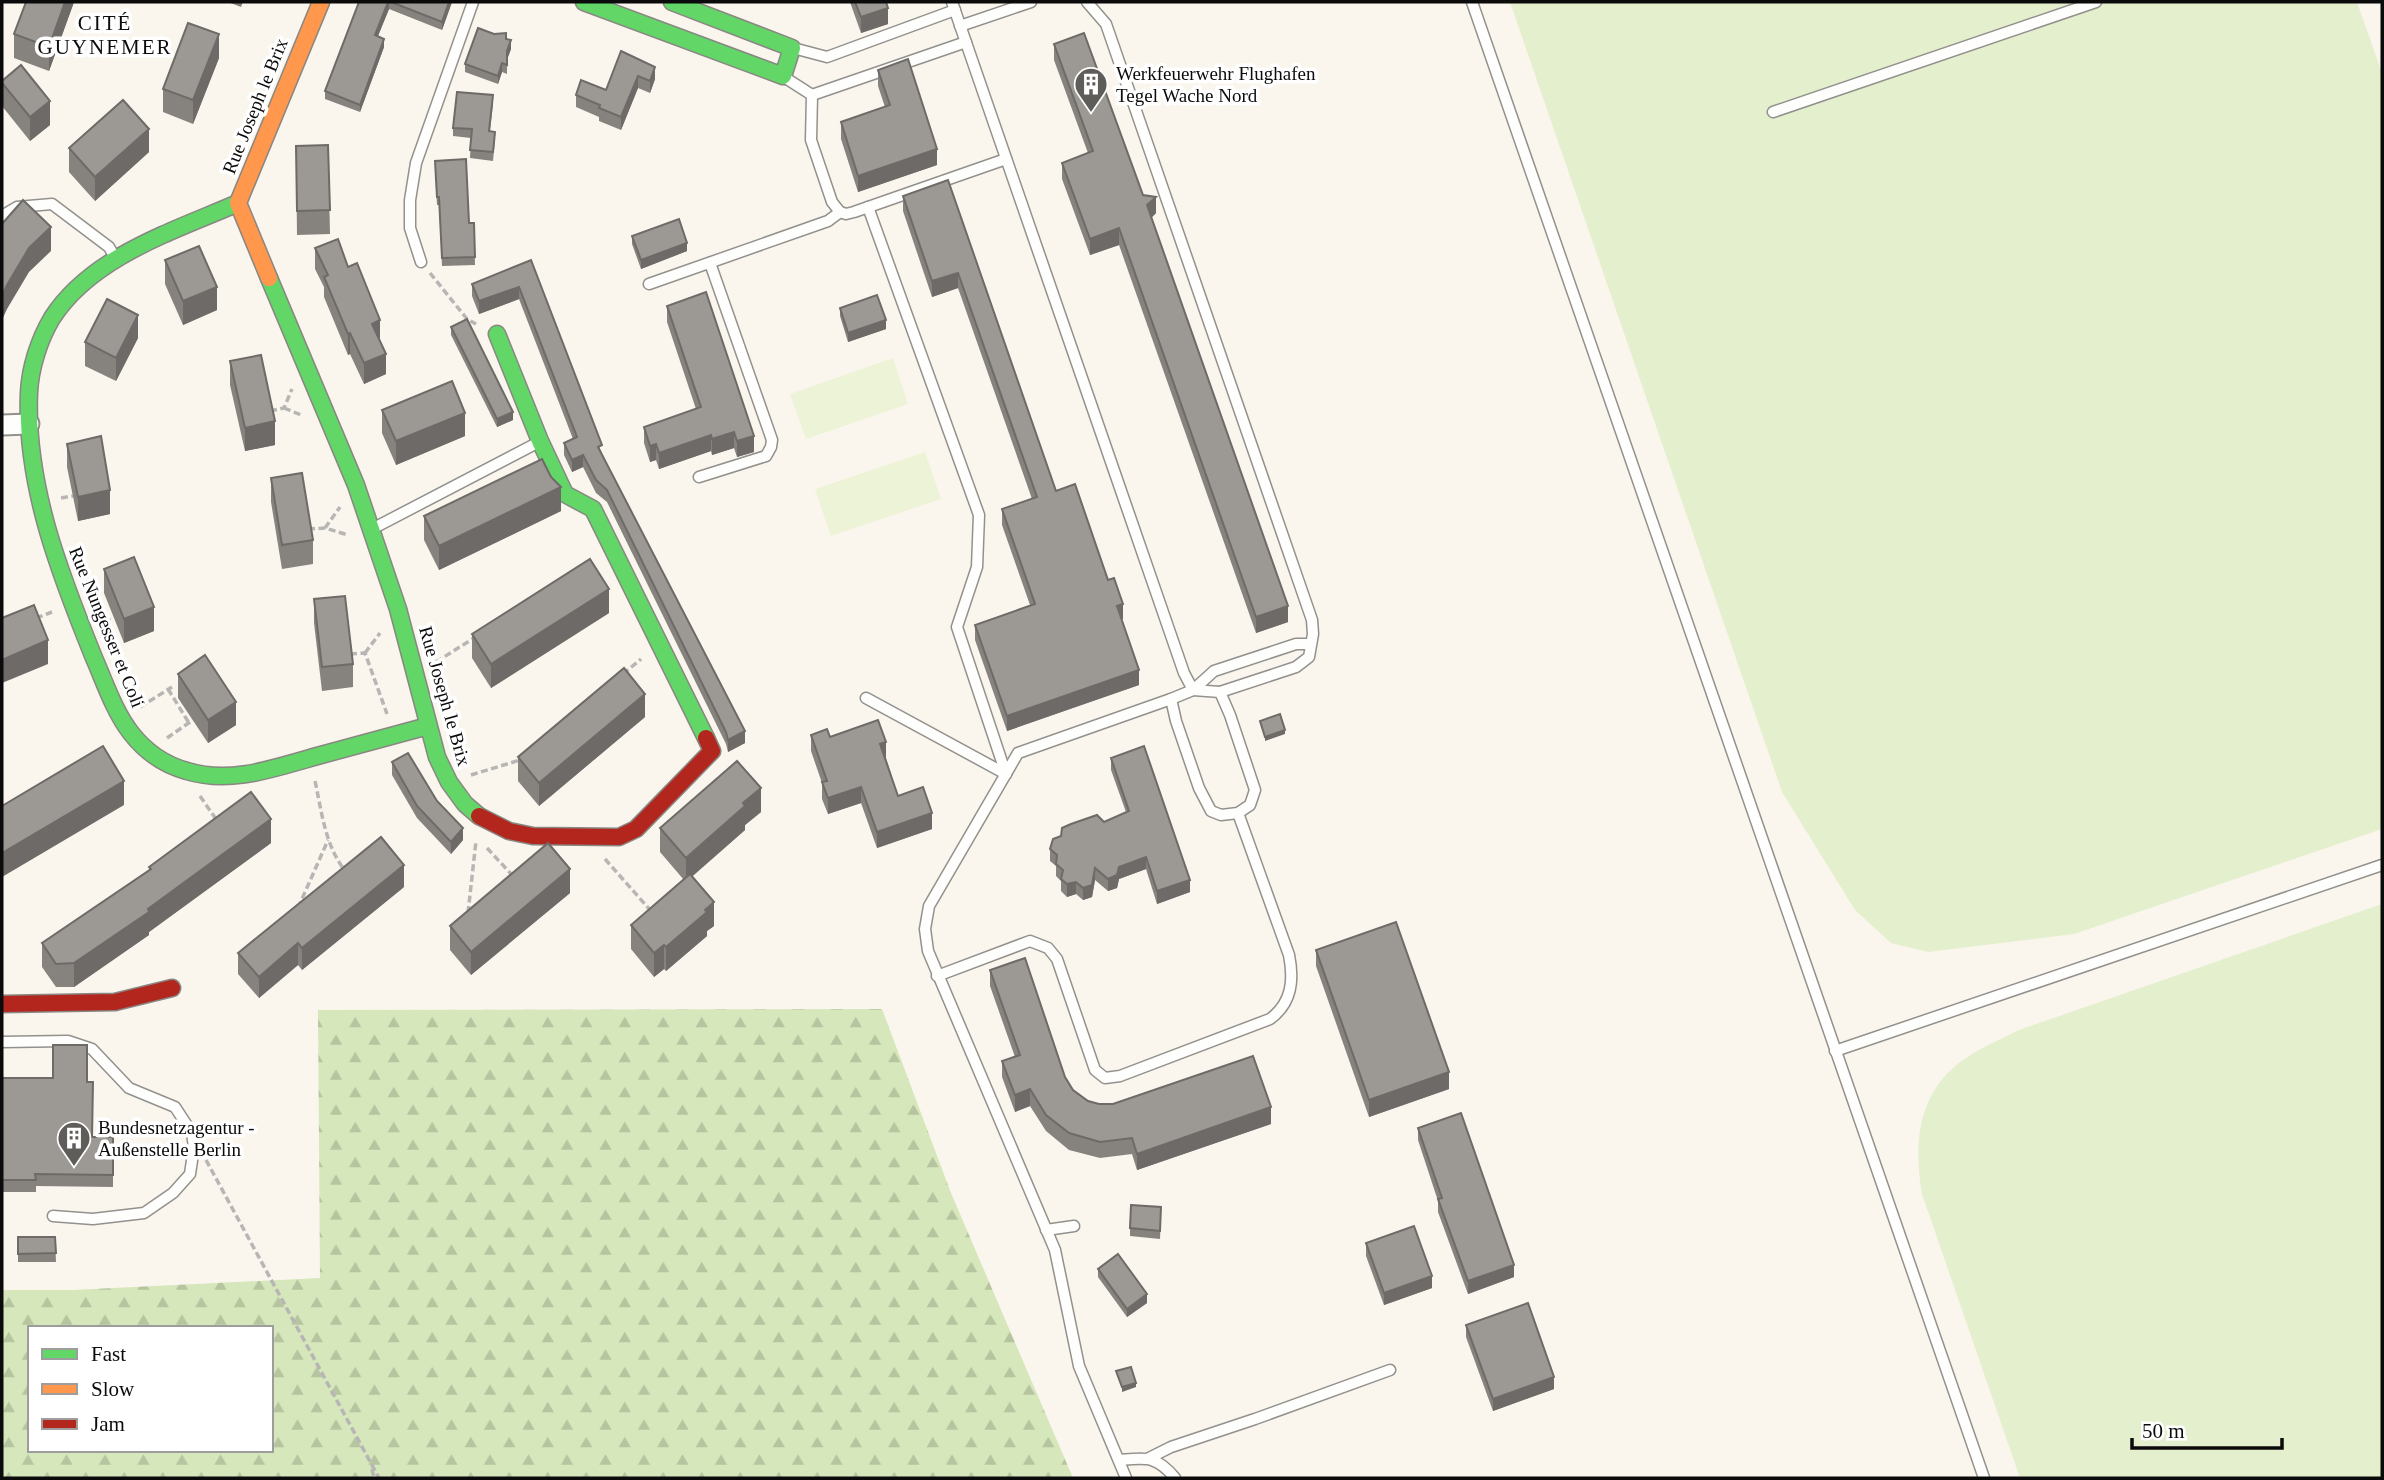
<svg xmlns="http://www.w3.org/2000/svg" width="2384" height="1480" font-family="Georgia,serif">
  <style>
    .grass { fill: #e4efcd }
    .forest { fill: url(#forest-firs); fill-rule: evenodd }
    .pitch { fill: #edf3d6 }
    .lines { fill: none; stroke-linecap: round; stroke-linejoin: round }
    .lane-casing { stroke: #93918d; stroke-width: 13 }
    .street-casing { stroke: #93918d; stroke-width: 23 }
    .fast-casing { stroke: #898783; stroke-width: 19 }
    .slow-casing { stroke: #898783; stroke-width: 19 }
    .jam-casing { stroke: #898783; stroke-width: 19 }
    .path { stroke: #b7b6b5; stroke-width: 3.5; stroke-dasharray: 7 3.5; stroke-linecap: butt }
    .lane { stroke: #fefefc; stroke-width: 10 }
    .street { stroke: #fefefc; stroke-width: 19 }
    .fast { stroke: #63d668; stroke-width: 16 }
    .slow { stroke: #ff974d; stroke-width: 16 }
    .jam { stroke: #b3261e; stroke-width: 16 }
    .wall { fill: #86837f }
    .shaded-wall { fill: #6d6a68 }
    .building { fill: #9c9894; stroke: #6d6a68; stroke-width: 2 }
    .labels { text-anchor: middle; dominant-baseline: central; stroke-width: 7; stroke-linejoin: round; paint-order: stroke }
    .poi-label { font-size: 19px; fill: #0b0b0b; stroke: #fff; text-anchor: start }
    .street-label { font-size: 19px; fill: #0b0b0b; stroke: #fff }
    .neighbourhood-label { font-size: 21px; letter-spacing: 2px; fill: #0b0b0b; stroke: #fff }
  </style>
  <defs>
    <pattern id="forest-firs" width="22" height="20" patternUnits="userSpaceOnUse" patternTransform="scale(1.75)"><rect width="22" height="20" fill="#d5e7bb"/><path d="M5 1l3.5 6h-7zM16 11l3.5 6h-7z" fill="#b6c59f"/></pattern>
  </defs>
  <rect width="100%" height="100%" fill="#faf6ed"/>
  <g class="grass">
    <polygon points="1510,2 2357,2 2382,73 2382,829 2074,934 1928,952 1891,943 1855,910 1782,792"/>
    <path d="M2382,904V1478H2020L1922,1194C1913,1142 1918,1090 1966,1058C1982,1047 2001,1039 2019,1030Z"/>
  </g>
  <path class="forest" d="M882,1009L951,1193L1073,1478H2V1290H73L320,1278L318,1010ZM30,1328H271V1450H30Z"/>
  <g class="pitch">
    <polygon points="893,358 908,404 806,439 790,394"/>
    <polygon points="925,452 941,499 831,536 815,489"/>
  </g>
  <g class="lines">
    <defs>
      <g id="lane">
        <polyline points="952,2 1184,673 1193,690 1220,692 1296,667 1309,657 1313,634 1312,620 1106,24 1087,2"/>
        <polyline points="1472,2 1984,1478"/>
        <polyline points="960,26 1031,2"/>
        <polyline points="793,48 827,57 955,10"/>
        <polyline points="784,77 812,95 811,140 832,202 840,212"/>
        <polyline points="812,95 966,42"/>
        <polyline points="1773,112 2096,2"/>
        <polyline points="868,207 979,515 977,567 957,627 1006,774"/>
        <polyline points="2,216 17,207 52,204 109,247 116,259"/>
        <polyline points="421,262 410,228 410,200 416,163 473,2"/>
        <polyline points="649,284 828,221 840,212 846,214 854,212 1006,159"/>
        <polyline points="699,477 766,456 771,447 772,440 710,263"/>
        <polyline points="372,529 539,442"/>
        <polyline points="866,698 1006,774"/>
        <polyline points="1171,699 1176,721 1199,788 1211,811 1221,815 1238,813 1250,805 1255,790 1230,715 1220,692"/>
        <path d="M937,976L1030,941L1048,948L1057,959L1095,1070L1105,1078L1120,1076L1270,1019C1292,1003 1294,980 1289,955L1238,813"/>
        <polyline points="2,1042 68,1041 92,1049 129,1088 175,1107 192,1133 194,1147 190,1174 173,1193 144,1213 93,1219 53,1216"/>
        <polyline points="1835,1051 2382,865"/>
        <polyline points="1046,1230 1074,1226"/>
        <polyline points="1149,1458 1171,1447 1255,1419 1390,1370"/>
        <path d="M1119,1460C1146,1458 1156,1455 1175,1478"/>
        <polyline points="1126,1478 1079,1366 1055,1250 928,951 925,929 929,906 1018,753 1171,699 1193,690 1214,671 1296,644 1310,644"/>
      </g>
      <polyline id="street" points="2,425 29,424"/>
      <g id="fast">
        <polyline points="584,2 783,76 792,48 672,2"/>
        <path d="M238,203C174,231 92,256 52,318C39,340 30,368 29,393C25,485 60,574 94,658C105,683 114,711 131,733C145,751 165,765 187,771C232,785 277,767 321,755C357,745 392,736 428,726"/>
        <polyline points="269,278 356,485 398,609 437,757 449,782 465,804 479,816"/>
        <polyline points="497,334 540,441 565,494 593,509 706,738"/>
      </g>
      <polyline id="slow" points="269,278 238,203 321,2"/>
      <g id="jam">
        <polyline points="479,816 509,831 533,836 619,837 636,829 712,751 706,738"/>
        <polyline points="2,1004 115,1002 172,988"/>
      </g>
    </defs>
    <use href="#lane" class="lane-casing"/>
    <use href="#street" class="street-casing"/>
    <use href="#fast" class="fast-casing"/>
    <use href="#slow" class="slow-casing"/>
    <use href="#jam" class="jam-casing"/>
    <g class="path">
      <polyline points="430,273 467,319 476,324"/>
      <polyline points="284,408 301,415"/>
      <polyline points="270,411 284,408 292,389"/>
      <polyline points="61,498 73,496"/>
      <polyline points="325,528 340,507"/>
      <polyline points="308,529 325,528 348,535"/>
      <polyline points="36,618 52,612"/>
      <polyline points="104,621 113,617"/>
      <polyline points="365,653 380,633"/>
      <polyline points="350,654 365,653 387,714"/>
      <polyline points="436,662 474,638"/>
      <polyline points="623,674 641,659"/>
      <polyline points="168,689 189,723"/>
      <polyline points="140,707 172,687"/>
      <polyline points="167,738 193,720"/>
      <polyline points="471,775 520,760"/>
      <path d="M315,781C322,813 325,846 346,872"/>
      <polyline points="200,796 218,822"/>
      <polyline points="487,848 513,876"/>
      <polyline points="605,859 651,911"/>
      <polyline points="298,908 328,840"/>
      <polyline points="468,913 476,841"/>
      <polyline points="206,1160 379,1478"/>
      <polyline points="372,1469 374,1478"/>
    </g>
    <use href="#lane" class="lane"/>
    <use href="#street" class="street"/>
    <use href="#fast" class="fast"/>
    <use href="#slow" class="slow"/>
    <use href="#jam" class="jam"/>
  </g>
  <g class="wall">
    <polygon points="74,2 49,71 14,58 14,34"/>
    <polygon points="228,2 243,2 241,7"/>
    <polygon points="359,2 452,2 442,30 389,9 378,36 384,47 360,112 325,99 325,91"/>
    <polygon points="850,2 886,2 888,24 861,33"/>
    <polygon points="506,39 511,49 507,59 507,74 502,72 498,84 465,72 465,64"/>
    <polygon points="1054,44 1143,195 1156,213 1151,218 1288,622 1256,633 1119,245 1090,255 1062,179 1062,163 1088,153 1054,60"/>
    <polygon points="621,51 655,79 650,93 638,88 621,130 599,121 599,117 576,107 576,95 606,90"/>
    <polygon points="219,58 193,124 163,112 163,89"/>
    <polygon points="878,70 937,165 858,192 841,139 841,122 885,107 878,86"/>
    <polygon points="2,81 50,125 30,141 2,106"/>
    <polygon points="493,104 490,131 495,140 493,161 470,158 471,138 453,136 453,128"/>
    <polygon points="328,145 330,234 297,235 296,146"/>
    <polygon points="69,148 149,152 95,201 69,172"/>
    <polygon points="435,169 469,223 474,223 475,265 442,266 439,205 437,205"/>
    <polygon points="948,180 1056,491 1108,580 1123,619 1122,619 1139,685 1007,731 975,640 975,625 1030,605 1002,525 1002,509 1032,499 958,288 932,297 903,211 903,196"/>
    <polygon points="632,236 687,251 641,269 632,244"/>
    <polygon points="315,248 348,267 380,341 386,374 364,384 350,354 348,355 324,297 324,287 315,269"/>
    <polygon points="165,260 217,310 183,325 165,284"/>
    <polygon points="531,260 602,454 745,743 728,752 726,744 607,502 596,493 583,467 572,472 564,455 564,443 573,439 519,299 479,314 472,296 472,284"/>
    <polygon points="667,306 754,452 737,457 734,448 712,455 711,451 659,469 656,460 650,462 644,443 644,427 696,409 667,322"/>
    <polygon points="840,308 886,329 848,342 840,316"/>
    <polygon points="451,327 513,420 497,427 451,335"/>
    <polygon points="138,338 116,381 85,366 85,342"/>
    <polygon points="230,361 275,445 245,451 230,385"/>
    <polygon points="382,410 465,436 396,465 382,433"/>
    <polygon points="67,444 110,514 78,521 67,467"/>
    <polygon points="271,478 313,540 313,564 282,569 271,502"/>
    <polygon points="561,511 439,570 424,540 424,516"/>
    <polygon points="104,569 154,631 124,643 104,593"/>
    <polygon points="314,599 353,664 353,687 322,691 314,623"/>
    <polygon points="609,613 491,688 472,658 472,634"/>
    <polygon points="178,674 236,725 208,743 178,698"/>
    <polygon points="645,717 539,806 518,781 518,757"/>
    <polygon points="811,735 830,737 886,758 898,796 932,829 877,848 861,803 828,814 822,799 822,783 811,751"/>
    <polygon points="1111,758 1190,892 1157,904 1146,869 1119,879 1117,888 1108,891 1095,880 1092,897 1083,900 1076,894 1067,897 1061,891 1061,881 1056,876 1056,866 1050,861 1050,849 1104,822 1126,812 1111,770"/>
    <polygon points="392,762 437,801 463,840 451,854 417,818 392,775"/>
    <polygon points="761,812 745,825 745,830 692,876 714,926 707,931 707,936 666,971 664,969 654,977 631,949 631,925 684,880 660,852 660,828"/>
    <polygon points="271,843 149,932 149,935 74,987 56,987 42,967 42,943 149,870 149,867"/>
    <polygon points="404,887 302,970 298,965 259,998 238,974 238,953"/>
    <polygon points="570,893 471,975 450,950 450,926"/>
    <polygon points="1316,950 1449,1089 1369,1117 1316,966"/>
    <polygon points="990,970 1065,1077 1073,1090 1088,1101 1099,1104 1271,1124 1137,1170 1132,1154 1100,1158 1069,1150 1046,1131 1030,1106 1015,1112 1002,1077 1002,1061 1015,1057 990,986"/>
    <polygon points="2,1078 53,1078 87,1082 92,1137 113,1137 113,1187 36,1186 36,1192 2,1192"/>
    <polygon points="1418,1128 1514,1277 1468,1294 1438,1212 1438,1201 1418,1140"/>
    <polygon points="1161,1216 1160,1239 1130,1236 1130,1228"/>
    <polygon points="18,1237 55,1237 56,1262 18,1262"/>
    <polygon points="1366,1243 1432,1288 1384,1305 1366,1256"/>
    <polygon points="1098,1269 1147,1303 1127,1317 1098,1277"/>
    <polygon points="1466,1325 1554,1389 1493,1411 1466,1337"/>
  </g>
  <g class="shaded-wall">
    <polygon points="65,2 74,2 49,71 49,47"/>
    <polygon points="389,2 389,9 375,43 375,35"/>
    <polygon points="449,2 452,2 442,30 442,22"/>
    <polygon points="888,8 888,24 861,33 861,17"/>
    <polygon points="219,34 219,58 193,124 193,100"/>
    <polygon points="384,39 384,47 360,112 360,105"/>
    <polygon points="511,40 511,49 507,60 507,51"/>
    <polygon points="502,63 502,72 498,84 498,76"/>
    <polygon points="655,67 655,79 650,93 650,81"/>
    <polygon points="638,76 638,88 621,130 621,117"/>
    <polygon points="50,101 50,125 30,141 30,117"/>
    <polygon points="149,129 149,152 95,201 95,177"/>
    <polygon points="937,149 937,165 858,192 858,176"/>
    <polygon points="1156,197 1156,213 1147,222 1147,205"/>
    <polygon points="51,227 51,251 29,272 7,309 2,320 2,296 7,285 29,248"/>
    <polygon points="1119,228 1119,245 1090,255 1090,239"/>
    <polygon points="687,243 687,251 641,269 641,260"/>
    <polygon points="958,273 958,288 932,297 932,281"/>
    <polygon points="217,287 217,310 183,325 183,301"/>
    <polygon points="519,287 519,299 479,314 479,301"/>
    <polygon points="138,315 138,338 116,381 116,358"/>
    <polygon points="380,320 380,341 372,324"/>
    <polygon points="886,320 886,329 848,342 848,333"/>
    <polygon points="350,333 350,354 348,355 348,334"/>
    <polygon points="386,354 386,374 364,384 364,363"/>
    <polygon points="513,412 513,420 497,427 497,419"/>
    <polygon points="465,413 465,436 396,465 396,441"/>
    <polygon points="275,421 275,445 245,451 245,428"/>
    <polygon points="734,432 734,448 712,455 712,439"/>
    <polygon points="711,435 711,451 659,469 659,453"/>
    <polygon points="754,436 754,452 737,457 737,441"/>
    <polygon points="656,444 656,460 650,462 650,446"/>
    <polygon points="583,455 583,467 572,472 572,460"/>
    <polygon points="561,487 561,511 439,570 439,546"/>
    <polygon points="110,490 110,514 78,521 78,497"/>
    <polygon points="609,589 609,613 491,688 491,664"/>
    <polygon points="1123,604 1123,619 1117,621 1117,606"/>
    <polygon points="1288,606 1288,622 1256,633 1256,617"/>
    <polygon points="154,607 154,631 124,643 124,619"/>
    <polygon points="48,640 48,664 2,683 2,660"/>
    <polygon points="1139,670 1139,685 1007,731 1007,716"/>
    <polygon points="645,694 645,717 539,806 539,783"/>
    <polygon points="236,702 236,725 208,743 208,720"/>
    <polygon points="1285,730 1285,734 1265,741 1265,737"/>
    <polygon points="745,731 745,743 728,752 728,740"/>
    <polygon points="886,742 886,758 880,760 880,744"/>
    <polygon points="124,781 124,805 2,877 2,853"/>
    <polygon points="861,787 861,803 828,814 828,798"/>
    <polygon points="761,788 761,812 745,825 745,830 686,882 686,858 743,803"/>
    <polygon points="932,813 932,829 877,848 877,832"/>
    <polygon points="271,819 271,843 149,932 149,935 74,987 74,963"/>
    <polygon points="463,828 463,840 451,854 451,842"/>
    <polygon points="1146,857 1146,869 1119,879 1117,888 1108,891 1108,879 1119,867"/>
    <polygon points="404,865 404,887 302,970 302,948"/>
    <polygon points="1095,868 1095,880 1092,897 1083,900 1083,888"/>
    <polygon points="570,869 570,893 471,975 471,952"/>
    <polygon points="1190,880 1190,892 1157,904 1157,891"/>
    <polygon points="1076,882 1076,894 1067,897 1067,884"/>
    <polygon points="714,902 714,926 707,931 707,936 666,971 666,947"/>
    <polygon points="298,943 298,965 259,998 259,977"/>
    <polygon points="664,945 664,969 654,977 654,953"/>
    <polygon points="1449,1072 1449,1089 1369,1117 1369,1100"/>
    <polygon points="1030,1089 1030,1106 1015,1112 1015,1095"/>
    <polygon points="1271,1107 1271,1124 1137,1170 1137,1154"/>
    <polygon points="1514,1265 1514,1277 1468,1294 1468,1281"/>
    <polygon points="1432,1276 1432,1288 1384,1305 1384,1293"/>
    <polygon points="1147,1294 1147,1303 1127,1317 1127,1309"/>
    <polygon points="1554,1377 1554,1389 1493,1411 1493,1399"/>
    <polygon points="1136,1383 1136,1387 1122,1392 1122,1387"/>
  </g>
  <g class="building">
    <polygon points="26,2 65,2 49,47 14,34"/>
    <polygon points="359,2 388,2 375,35 384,39 360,105 325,91"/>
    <polygon points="391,2 449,2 442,22"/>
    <polygon points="855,2 886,2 888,8 861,17"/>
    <polygon points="188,23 219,34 193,100 163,89"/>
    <polygon points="478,28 494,34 506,33 506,39 511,40 507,51 507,65 502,63 498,76 465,64"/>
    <polygon points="1084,33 1143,195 1156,197 1147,205 1288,606 1256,617 1119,228 1090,239 1062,163 1093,151 1054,44"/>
    <polygon points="621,51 655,67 650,81 638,76 621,117 599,108 600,105 576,95 581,80 606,90"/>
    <polygon points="908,59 937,149 858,176 841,122 890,105 878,70"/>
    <polygon points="21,65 50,101 30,117 2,83 2,81"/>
    <polygon points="457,92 493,95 489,131 495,132 493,152 470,150 472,129 453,128"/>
    <polygon points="123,100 149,129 95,177 69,148"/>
    <polygon points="328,145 330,210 297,211 296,146"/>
    <polygon points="466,159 469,223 474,223 475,257 442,258 439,197 437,197 435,161"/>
    <polygon points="948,180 1056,491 1075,484 1108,580 1114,578 1123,604 1117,606 1139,670 1007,716 975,625 1035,604 1002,509 1037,497 958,273 932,281 903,196"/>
    <polygon points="23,200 51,227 29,248 7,285 2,296 2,224"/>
    <polygon points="679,219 687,243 641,260 632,236"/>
    <polygon points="338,239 348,267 357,263 380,320 372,324 386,354 364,363 350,333 348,334 324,277 328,275 315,248"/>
    <polygon points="199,246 217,287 183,301 165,260"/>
    <polygon points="531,260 602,445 598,447 745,731 728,740 726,732 607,490 596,480 583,455 572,460 564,443 577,437 519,287 479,301 472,284"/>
    <polygon points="706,292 754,436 737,441 734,432 712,439 711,435 659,453 656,444 650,446 644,427 701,407 667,306"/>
    <polygon points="877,295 886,320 848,333 840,308"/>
    <polygon points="107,299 138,315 116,358 85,342"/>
    <polygon points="467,319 513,412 497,419 451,327"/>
    <polygon points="261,355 275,421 245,428 230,361"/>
    <polygon points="452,381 465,413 396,441 382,410"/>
    <polygon points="101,436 110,490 78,497 67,444"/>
    <polygon points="542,459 551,477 561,487 439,546 424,516"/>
    <polygon points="302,473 313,540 282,545 271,478"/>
    <polygon points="134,557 154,607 124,619 104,569"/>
    <polygon points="590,559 609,589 491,664 472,634"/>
    <polygon points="345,596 353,664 322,667 314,599"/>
    <polygon points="34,605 48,640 2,660 2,618"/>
    <polygon points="205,655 236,702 208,720 178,674"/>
    <polygon points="624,668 645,694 539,783 518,757"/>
    <polygon points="1280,714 1285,730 1265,737 1260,721"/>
    <polygon points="878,720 886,742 880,744 898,796 923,787 932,813 877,832 861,787 828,798 822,782 827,781 811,735 827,729 830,737"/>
    <polygon points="103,746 124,781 2,853 2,806"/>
    <polygon points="1144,746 1190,880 1157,891 1146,857 1119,867 1117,875 1108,879 1095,868 1092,885 1083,888 1076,882 1067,884 1061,879 1063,870 1056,864 1057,855 1050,849 1053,839 1061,836 1062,828 1071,824 1097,815 1104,822 1129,811 1111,758"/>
    <polygon points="408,753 437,801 463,828 451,842 417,806 392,762"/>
    <polygon points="737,761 761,788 743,803 745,806 686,858 660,828"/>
    <polygon points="251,792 271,819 148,909 149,912 74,963 56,964 42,943 151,869 149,867"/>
    <polygon points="381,837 404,865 302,948 298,943 259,977 238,953"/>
    <polygon points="548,843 570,869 471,952 450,926"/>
    <polygon points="690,874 714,902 705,910 707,912 666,947 664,945 654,953 631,925"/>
    <polygon points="1396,922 1449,1072 1369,1100 1316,950"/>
    <polygon points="1025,958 1065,1077 1073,1090 1088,1101 1099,1104 1113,1104 1253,1056 1271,1107 1137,1154 1132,1138 1100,1142 1069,1133 1046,1115 1030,1089 1015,1095 1002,1061 1020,1055 990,970"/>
    <polygon points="53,1045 87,1045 87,1082 93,1082 92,1137 113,1137 113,1175 35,1174 36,1180 2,1180 2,1078 53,1078"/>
    <polygon points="1461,1113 1514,1265 1468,1281 1438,1199 1442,1198 1418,1128"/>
    <polygon points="1131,1205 1161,1207 1160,1231 1130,1228"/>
    <polygon points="1414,1226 1432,1276 1384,1293 1366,1243"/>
    <polygon points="18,1237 55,1237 56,1253 18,1254"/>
    <polygon points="1118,1254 1147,1294 1127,1309 1098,1269"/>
    <polygon points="1528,1303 1554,1377 1493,1399 1466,1325"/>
    <polygon points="1131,1367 1136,1383 1122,1387 1116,1371"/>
  </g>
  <defs>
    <symbol id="building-pin" viewBox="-11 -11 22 30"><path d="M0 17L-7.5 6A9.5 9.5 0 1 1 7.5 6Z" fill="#5f5d5a" stroke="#fff"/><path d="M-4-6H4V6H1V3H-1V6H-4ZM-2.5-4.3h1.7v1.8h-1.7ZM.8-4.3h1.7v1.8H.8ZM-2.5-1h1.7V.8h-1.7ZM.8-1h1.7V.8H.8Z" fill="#fff"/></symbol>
  </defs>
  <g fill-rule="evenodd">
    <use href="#building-pin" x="1072" y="65" width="38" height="52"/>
    <use href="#building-pin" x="55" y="1119" width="38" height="52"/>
  </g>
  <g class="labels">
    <g class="poi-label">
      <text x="1116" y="73">Werkfeuerwehr Flughafen<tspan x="1116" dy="22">Tegel Wache Nord</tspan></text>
      <text x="98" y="1127">Bundesnetzagentur -<tspan x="98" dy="22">Außenstelle Berlin</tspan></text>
    </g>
    <g class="street-label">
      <text transform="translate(255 106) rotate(-68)">Rue Joseph le Brix</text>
      <text transform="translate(107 627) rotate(68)">Rue Nungesser et Coli</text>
      <text transform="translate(445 696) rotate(74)">Rue Joseph le Brix</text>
    </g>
    <g class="neighbourhood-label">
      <text x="105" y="23">CITÉ<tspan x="105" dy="24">GUYNEMER</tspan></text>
    </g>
  </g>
  <rect width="2384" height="1480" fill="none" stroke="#0b0b0b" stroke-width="7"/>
  <rect x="28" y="1326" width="245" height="126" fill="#ffffff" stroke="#9d9d9d" stroke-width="2"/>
  <rect x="42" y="1349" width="35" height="10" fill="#63d668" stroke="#9d9d9d" stroke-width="2"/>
  <text x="91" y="1361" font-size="21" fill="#0b0b0b">Fast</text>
  <rect x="42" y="1384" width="35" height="10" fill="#ff974d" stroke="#9d9d9d" stroke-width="2"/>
  <text x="91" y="1396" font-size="21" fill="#0b0b0b">Slow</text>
  <rect x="42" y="1419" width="35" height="10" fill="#b3261e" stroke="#9d9d9d" stroke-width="2"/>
  <text x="91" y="1431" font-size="21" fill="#0b0b0b">Jam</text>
  <path d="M2132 1438v10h150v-10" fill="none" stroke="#0b0b0b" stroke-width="3.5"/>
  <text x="2142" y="1438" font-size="21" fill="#0b0b0b" stroke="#ffffff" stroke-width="5" paint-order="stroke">50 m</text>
</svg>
